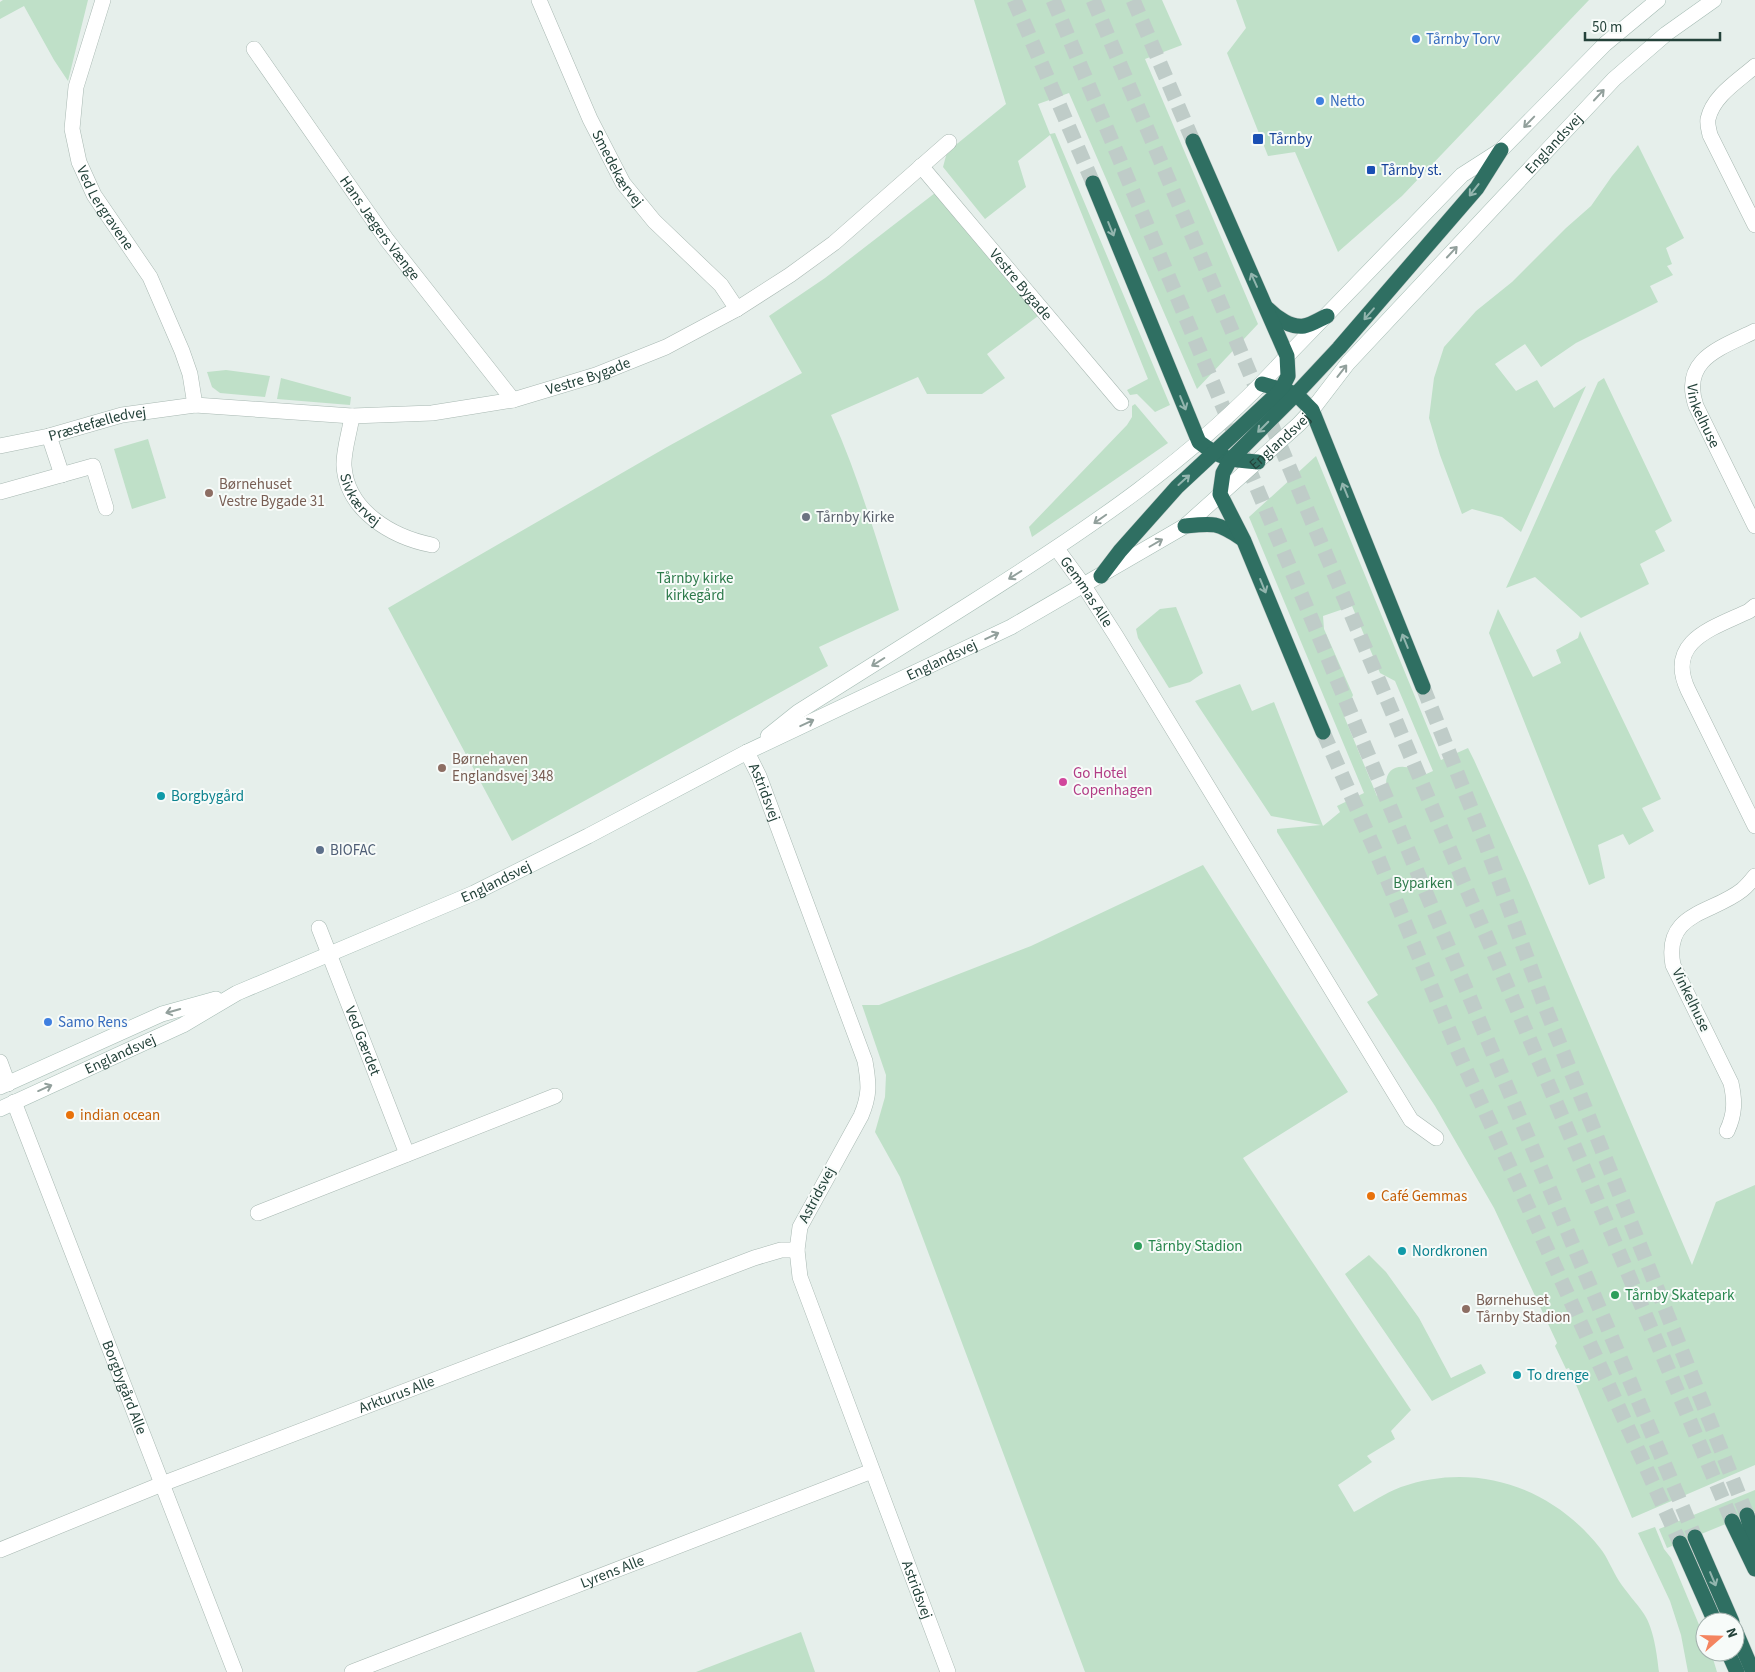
<svg xmlns="http://www.w3.org/2000/svg" width="1755" height="1672" font-family="'Source Sans 3',sans-serif">
  <style>
    .green { fill: #bfe0c8; fill-rule: evenodd }
    .lines { fill: none; stroke-linecap: round; stroke-linejoin: round }
    .highway-tunnel { stroke: #bfccc8; stroke-width: 15; stroke-dasharray: 15 8; stroke-linecap: butt }
    .street-casing { stroke: #a8b8b2; stroke-width: 16 }
    .secondary-casing { stroke: #a4bbb3; stroke-width: 16 }
    .highway-casing { stroke: #c2cac8; stroke-width: 16 }
    .street { stroke: #fff; stroke-width: 15 }
    .secondary { stroke: #fff; stroke-width: 15 }
    .highway { stroke: #2f6f62; stroke-width: 15 }
    .oneway { stroke: #92a09c }
    .oneway2 { stroke: #93b5ae }
    .shop-dot { fill: #3f7fe0; stroke: #f7fbf9; stroke-width: 2 }
    .transit-dot { fill: #1a4fb4; stroke: #f7fbf9; stroke-width: 2 }
    .education-dot { fill: #8d6e63; stroke: #f7fbf9; stroke-width: 2 }
    .worship-dot { fill: #6b7280; stroke: #f7fbf9; stroke-width: 2 }
    .hotel-dot { fill: #d1479c; stroke: #f7fbf9; stroke-width: 2 }
    .culture-dot { fill: #0f9aa8; stroke: #f7fbf9; stroke-width: 2 }
    .service-dot { fill: #5c6f8a; stroke: #f7fbf9; stroke-width: 2 }
    .food-dot { fill: #e8710a; stroke: #f7fbf9; stroke-width: 2 }
    .leisure-dot { fill: #2e9e5b; stroke: #f7fbf9; stroke-width: 2 }
    .labels { text-anchor: middle; dominant-baseline: central; stroke-width: 4; stroke-linejoin: round; paint-order: stroke }
    .shop-label { font-size: 15px; fill: #366cbe; stroke: #f7fbf9; text-anchor: start }
    .transit-label { font-size: 15px; fill: #164399; stroke: #f7fbf9; text-anchor: start }
    .street-label { font-size: 15px; fill: #24423a; stroke: #f7fbf9 }
    .education-label { font-size: 15px; fill: #785e54; stroke: #f7fbf9; text-anchor: start }
    .worship-label { font-size: 15px; fill: #5b616d; stroke: #f7fbf9; text-anchor: start }
    .park-label { font-size: 15px; fill: #2d7a4b; stroke: #f7fbf9 }
    .hotel-label { font-size: 15px; fill: #b23c85; stroke: #f7fbf9; text-anchor: start }
    .culture-label { font-size: 15px; fill: #0d838f; stroke: #f7fbf9; text-anchor: start }
    .service-label { font-size: 15px; fill: #4e5e75; stroke: #f7fbf9; text-anchor: start }
    .food-label { font-size: 15px; fill: #c56008; stroke: #f7fbf9; text-anchor: start }
    .leisure-label { font-size: 15px; fill: #27864d; stroke: #f7fbf9; text-anchor: start }
  </style>
  <rect width="100%" height="100%" fill="#e6efeb"/>
  <g class="green">
    <polygon points="3,0 88,0 68,81 54,60 24,6 0,19 0,2"/>
    <polygon points="974,0 1162,0 1182,45 1145,59 1258,324 1197,389 1069,93 1038,104 1050,134 1055,133 1170,405 1155,412 1137,394 1130,395 1127,390 1148,379 1050,135 1018,161 1026,187 985,219 943,167 947,152 1006,104"/>
    <polygon points="1236,0 1589,0 1402,196 1338,252 1295,152 1268,156 1227,53 1246,28"/>
    <polygon points="1638,145 1684,238 1666,248 1672,264 1667,266 1673,275 1650,286 1658,302 1576,343 1541,367 1525,344 1495,364 1516,391 1537,380 1554,408 1586,386 1521,532 1502,517 1472,509 1462,514 1440,455 1429,418 1434,378 1444,347 1476,311 1512,282 1566,228 1591,206 1612,176"/>
    <path d="M935,193L1038,316L987,354L1005,378L982,394H927L918,377L831,415C859,477 878,545 899,610L819,647L828,666L512,841L388,608L667,447L802,373L769,316L825,278Z"/>
    <polygon points="226,370 270,376 265,397 220,393 212,387 207,372"/>
    <polygon points="281,378 351,397 350,405 277,399"/>
    <polygon points="1604,378 1672,521 1655,531 1665,551 1640,564 1649,584 1581,618 1535,577 1506,588 1598,382"/>
    <polygon points="1135,404 1168,443 1032,537 1029,527 1127,425 1132,417 1132,406"/>
    <polygon points="148,439 166,498 132,509 114,449"/>
    <path d="M1316,456L1441,760L1468,748L1474,760L1527,878L1692,1265L1716,1202L1755,1185V1465L1632,1518L1569,1368L1566,1369L1555,1346L1557,1343L1494,1208L1435,1106L1367,1002L1378,995L1277,832V829L1321,825L1271,816L1195,701L1240,684L1252,711L1274,702L1323,826L1340,812L1337,806L1364,793L1249,517ZM1352,606L1380,673L1395,681L1433,771L1424,775C1405,761 1381,764 1387,792L1377,796L1344,716L1353,695L1324,629L1323,616Z"/>
    <polygon points="1176,607 1203,673 1190,682 1169,688 1138,638 1136,629 1160,609"/>
    <polygon points="1498,609 1533,677 1561,663 1556,650 1578,638 1580,631 1661,799 1642,808 1654,831 1629,845 1623,834 1598,845 1605,878 1589,885 1489,633"/>
    <path d="M1203,865L1348,1092L1243,1158L1411,1410L1391,1431L1395,1439L1367,1456L1372,1462L1338,1485L1354,1512C1369,1504 1385,1493 1401,1487C1476,1461 1552,1487 1600,1548C1608,1558 1612,1570 1619,1581C1626,1592 1636,1602 1644,1614C1654,1629 1657,1655 1659,1672H1085L900,1177L875,1132L885,1097L886,1075L862,1005H879L1031,946Z"/>
    <polygon points="1369,1255 1386,1272 1419,1318 1451,1378 1481,1364 1486,1373 1432,1401 1345,1274"/>
    <polygon points="1755,1490 1755,1512 1667,1548 1659,1529"/>
    <polygon points="1655,1527 1664,1549 1671,1558 1705,1639 1705,1652 1711,1652 1717,1672 1688,1672 1681,1635 1670,1601 1638,1533"/>
    <polygon points="801,1632 815,1672 696,1672"/>
  </g>
  <g class="lines">
    <g class="highway-tunnel">
      <polyline points="1014,0 1093,183"/>
      <polyline points="1053,0 1695,1537"/>
      <polyline points="1093,0 1732,1521"/>
      <polyline points="1133,0 1193,141"/>
      <polyline points="1423,687 1485,843 1544,1004 1747,1515"/>
      <polyline points="1323,732 1375,850 1459,1054 1680,1543"/>
    </g>
    <defs>
      <g id="street">
        <path id="s1" d="M103,0L76,87L72,129L79,162L94,195L150,277L182,351L190,374L195,405"/>
        <path id="s2" d="M539,0L590,119L623,183L654,221L721,285L737,309"/>
        <path id="s3" d="M254,49L387,240L513,400"/>
        <path d="M1755,66C1738,81 1713,96 1708,119C1707,124 1709,130 1710,135L1755,225"/>
        <path id="s4" d="M921,166L1121,403"/>
        <path id="s5" d="M1755,331C1721,348 1680,359 1696,406L1755,526"/>
        <path id="s6" d="M352,416C350,431 343,452 344,466C347,511 392,537 432,545"/>
        <polyline points="49,436 62,475"/>
        <path id="s7" d="M0,446L49,436L122,415L195,405L352,416L432,413L513,400L596,375L666,347L737,309L790,275L834,243L949,142"/>
        <polyline points="0,492 93,466 106,508"/>
        <path id="s8" d="M1057,549L1084,586L1116,636L1411,1120L1436,1138"/>
        <path d="M1755,606L1749,611C1713,628 1665,641 1688,690L1755,826"/>
        <path id="s9" d="M747,752L759,776L865,1061C869,1084 870,1095 861,1116L800,1227L797,1250L800,1277L948,1672"/>
        <path id="s10" d="M319,928L407,1154"/>
        <polyline points="0,1062 8,1084"/>
        <path id="s11" d="M14,1102L235,1672"/>
        <path d="M1727,1131C1735,1114 1735,1101 1731,1083L1673,965C1663,912 1712,914 1742,890C1747,886 1751,881 1755,876"/>
        <polyline points="258,1213 555,1096"/>
        <path id="s12" d="M0,1550L162,1484L754,1258L781,1250H797"/>
        <path id="s13" d="M352,1672L872,1471"/>
      </g>
      <g id="secondary">
        <path d="M768,736L798,712C856,675 914,639 971,603C1085,531 1197,457 1287,356L1462,175L1501,150L1605,44L1658,0"/>
        <polyline points="0,1087 162,1014 216,999"/>
        <path id="s14" d="M0,1109L183,1025L237,993L474,893L588,836L747,752L1011,627L1185,526L1299,424L1312,410L1348,363L1614,79L1666,34L1714,0"/>
      </g>
      <g id="highway">
        <path d="M1093,183L1199,442C1221,459 1231,460 1258,462"/>
        <path d="M1268,309C1277,318 1291,328 1304,326C1311,325 1320,319 1327,316"/>
        <polyline points="1262,384 1296,394 1312,410 1423,687"/>
        <path d="M1185,526C1213,523 1217,522 1241,538"/>
        <polyline points="1101,576 1120,551 1177,487 1281,390 1288,376 1287,356 1193,141"/>
        <polyline points="1323,732 1244,541 1220,494 1223,473 1230,460 1296,394 1339,348 1477,188 1501,150"/>
        <polyline points="1747,1515 1755,1545"/>
        <polyline points="1732,1521 1755,1569"/>
        <polyline points="1695,1537 1732,1622"/>
        <polyline points="1680,1543 1715,1622"/>
        <polyline points="1735,1630 1753,1672"/>
        <polyline points="1728,1652 1737,1672"/>
      </g>
    </defs>
    <use href="#street" class="street-casing"/>
    <use href="#secondary" class="secondary-casing"/>
    <use href="#highway" class="highway-casing"/>
    <use href="#street" class="street"/>
    <use href="#secondary" class="secondary"/>
    <use href="#highway" class="highway"/>
  </g>
  <defs><path id="oneway-shaft" d="M-6 0H5M1.5-3L5.5 0L1.5 3" fill="none" stroke-width="1.6" stroke-linecap="round" stroke-linejoin="round" transform="scale(1.25)"/></defs>
  <g class="oneway">
    <use href="#oneway-shaft" transform="translate(1599 95) rotate(-47)"/>
    <use href="#oneway-shaft" transform="translate(1529 122) rotate(134)"/>
    <use href="#oneway-shaft" transform="translate(1452 252) rotate(-47)"/>
    <use href="#oneway-shaft" transform="translate(1342 371) rotate(-52)"/>
    <use href="#oneway-shaft" transform="translate(1100 519) rotate(145)"/>
    <use href="#oneway-shaft" transform="translate(1156 543) rotate(-30)"/>
    <use href="#oneway-shaft" transform="translate(1015 575) rotate(148)"/>
    <use href="#oneway-shaft" transform="translate(992 636) rotate(-25)"/>
    <use href="#oneway-shaft" transform="translate(878 662) rotate(148)"/>
    <use href="#oneway-shaft" transform="translate(807 723) rotate(-25)"/>
    <use href="#oneway-shaft" transform="translate(173 1011) rotate(164)"/>
    <use href="#oneway-shaft" transform="translate(45 1088) rotate(-24)"/>
  </g>
  <g class="oneway2">
    <use href="#oneway-shaft" transform="translate(1474 190) rotate(128)"/>
    <use href="#oneway-shaft" transform="translate(1111 229) rotate(68)"/>
    <use href="#oneway-shaft" transform="translate(1254 280) rotate(-114)"/>
    <use href="#oneway-shaft" transform="translate(1369 314) rotate(131)"/>
    <use href="#oneway-shaft" transform="translate(1183 403) rotate(68)"/>
    <use href="#oneway-shaft" transform="translate(1263 427) rotate(135)"/>
    <use href="#oneway-shaft" transform="translate(1184 480) rotate(-42)"/>
    <use href="#oneway-shaft" transform="translate(1345 490) rotate(-112)"/>
    <use href="#oneway-shaft" transform="translate(1263 586) rotate(68)"/>
    <use href="#oneway-shaft" transform="translate(1405 641) rotate(-112)"/>
    <use href="#oneway-shaft" transform="translate(1713 1579) rotate(67)"/>
  </g>
  <g class="shop-dot">
    <circle cx="1416" cy="39" r="5"/>
    <circle cx="1320" cy="101" r="5"/>
    <circle cx="48" cy="1022" r="5"/>
  </g>
  <g class="transit-dot">
    <rect x="1252" y="133" width="12" height="12" rx="2.5"/>
    <rect x="1366" y="165" width="10" height="10" rx="2.5"/>
  </g>
  <g class="education-dot">
    <circle cx="209" cy="493" r="5"/>
    <circle cx="442" cy="768" r="5"/>
    <circle cx="1466" cy="1309" r="5"/>
  </g>
  <circle class="worship-dot" cx="806" cy="517" r="5"/>
  <circle class="hotel-dot" cx="1063" cy="782" r="5"/>
  <g class="culture-dot">
    <circle cx="161" cy="796" r="5"/>
    <circle cx="1402" cy="1251" r="5"/>
    <circle cx="1517" cy="1375" r="5"/>
  </g>
  <circle class="service-dot" cx="320" cy="850" r="5"/>
  <g class="food-dot">
    <circle cx="70" cy="1115" r="5"/>
    <circle cx="1371" cy="1196" r="5"/>
  </g>
  <g class="leisure-dot">
    <circle cx="1138" cy="1246" r="5"/>
    <circle cx="1615" cy="1295" r="5"/>
  </g>
  <g class="labels">
    <g class="shop-label">
      <text x="1426" y="39">Tårnby Torv</text>
      <text x="1330" y="101">Netto</text>
      <text x="58" y="1022">Samo Rens</text>
    </g>
    <g class="transit-label">
      <text x="1269" y="139">Tårnby</text>
      <text x="1381" y="170">Tårnby st.</text>
    </g>
    <g class="street-label">
      <text stroke="none"><textPath href="#s14" startOffset="1854">Englandsvej</textPath></text>
      <text stroke="none"><textPath href="#s2" startOffset="186">Smedekærvej</textPath></text>
      <text stroke="none"><textPath href="#s1" startOffset="220">Ved Lergravene</textPath></text>
      <text stroke="none"><textPath href="#s3" startOffset="219">Hans Jægers Vænge</textPath></text>
      <text stroke="none"><textPath href="#s4" startOffset="155">Vestre Bygade</textPath></text>
      <text stroke="none"><textPath href="#s7" startOffset="598">Vestre Bygade</textPath></text>
      <text stroke="none"><textPath href="#s5" startOffset="120">Vinkelhuse</textPath></text>
      <text stroke="none"><textPath href="#s7" startOffset="100">Præstefælledvej</textPath></text>
      <text stroke="none"><textPath href="#s14" startOffset="1449">Englandsvej</textPath></text>
      <text stroke="none"><textPath href="#s6" startOffset="89">Sivkærvej</textPath></text>
      <text stroke="none"><textPath href="#s8" startOffset="52">Gemmas Alle</textPath></text>
      <text stroke="none"><textPath href="#s14" startOffset="1044">Englandsvej</textPath></text>
      <text stroke="none"><textPath href="#s9" startOffset="44">Astridsvej</textPath></text>
      <text stroke="none"><textPath href="#s14" startOffset="546">Englandsvej</textPath></text>
      <text transform="translate(1691 1000) rotate(64)">Vinkelhuse</text>
      <text stroke="none"><textPath href="#s10" startOffset="121">Ved Gærdet</textPath></text>
      <text stroke="none"><textPath href="#s14" startOffset="132">Englandsvej</textPath></text>
      <text transform="translate(817 1195) rotate(-62)">Astridsvej</text>
      <text stroke="none"><textPath href="#s11" startOffset="306">Borgbygård Alle</textPath></text>
      <text stroke="none"><textPath href="#s12" startOffset="426">Arkturus Alle</textPath></text>
      <text stroke="none"><textPath href="#s13" startOffset="279">Lyrens Alle</textPath></text>
      <text stroke="none"><textPath href="#s9" startOffset="898">Astridsvej</textPath></text>
    </g>
    <g class="education-label">
      <text x="219" y="484">Børnehuset<tspan x="219" dy="17">Vestre Bygade 31</tspan></text>
      <text x="452" y="759">Børnehaven<tspan x="452" dy="17">Englandsvej 348</tspan></text>
      <text x="1476" y="1300">Børnehuset<tspan x="1476" dy="17">Tårnby Stadion</tspan></text>
    </g>
    <g class="worship-label">
      <text x="816" y="517">Tårnby Kirke</text>
    </g>
    <g class="park-label">
      <text x="695" y="578">Tårnby kirke<tspan x="695" dy="17">kirkegård</tspan></text>
      <text x="1423" y="883">Byparken</text>
    </g>
    <g class="hotel-label">
      <text x="1073" y="773">Go Hotel<tspan x="1073" dy="17">Copenhagen</tspan></text>
    </g>
    <g class="culture-label">
      <text x="171" y="796">Borgbygård</text>
      <text x="1412" y="1251">Nordkronen</text>
      <text x="1527" y="1375">To drenge</text>
    </g>
    <g class="service-label">
      <text x="330" y="850">BIOFAC</text>
    </g>
    <g class="food-label">
      <text x="80" y="1115">indian ocean</text>
      <text x="1381" y="1196">Café Gemmas</text>
    </g>
    <g class="leisure-label">
      <text x="1148" y="1246">Tårnby Stadion</text>
      <text x="1625" y="1295">Tårnby Skatepark</text>
    </g>
  </g>
  <g transform="translate(1720 1637) rotate(70)"><circle r="24" fill="#f7fbf9" stroke="#a3b1ad"/>
  <path d="M0-4L9 19L0 12L-9 19Z" fill="#f4845f"/>
  <text y="-8" font-size="14" font-weight="bold" text-anchor="middle" fill="#24423a">N</text>
  </g>
  <path d="M1585 32v8h135v-8" fill="none" stroke="#24423a" stroke-width="2.5"/>
  <text x="1592" y="32" font-size="15" fill="#24423a" stroke="#f7fbf9" stroke-width="4" paint-order="stroke">50 m</text>
</svg>
